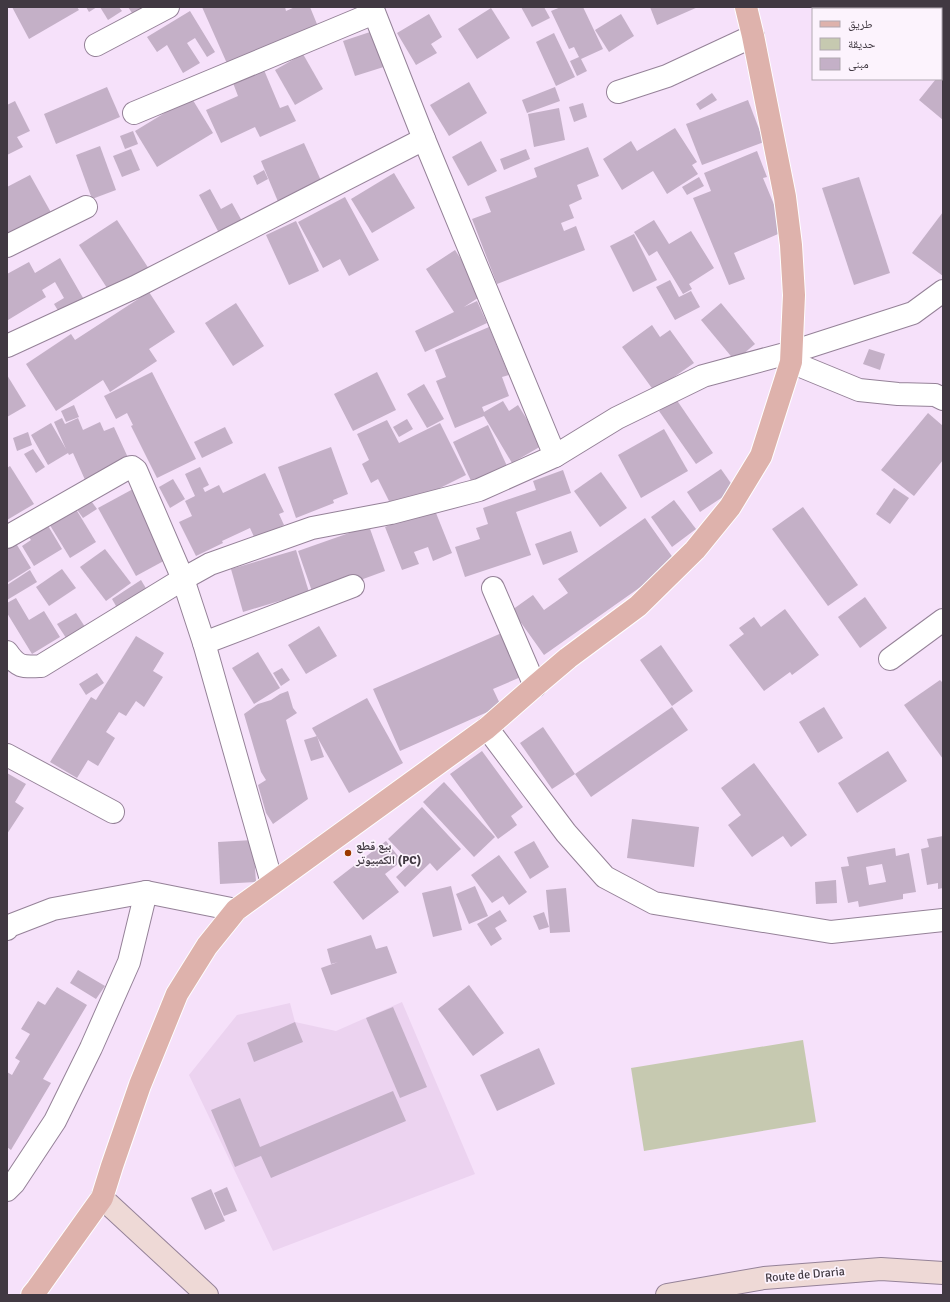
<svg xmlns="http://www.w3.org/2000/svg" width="950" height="1302" font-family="Signika,'Noto Naskh Arabic',sans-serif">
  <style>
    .built { fill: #ecd3f0 }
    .green { fill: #c6c9b0 }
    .building { fill: #c4b0c7; fill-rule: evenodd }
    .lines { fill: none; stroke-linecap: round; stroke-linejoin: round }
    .minor-casing { stroke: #958298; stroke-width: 24 }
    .secondary-casing { stroke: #958298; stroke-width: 24 }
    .primary-casing { stroke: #fff; stroke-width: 24 }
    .minor { stroke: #fff; stroke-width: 22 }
    .secondary { stroke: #eed9d6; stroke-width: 22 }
    .primary { stroke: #deb2ac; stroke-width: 22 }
    .poi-dot { fill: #9c3900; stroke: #fcf3fd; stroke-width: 1.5 }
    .labels { text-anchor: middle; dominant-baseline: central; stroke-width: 3.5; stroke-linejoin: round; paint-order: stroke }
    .poi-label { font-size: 12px; font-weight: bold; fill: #413942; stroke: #fcf3fd; text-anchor: start }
    .street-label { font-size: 12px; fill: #413942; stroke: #fcf3fd }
  </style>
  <rect width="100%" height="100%" fill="#f6e1fa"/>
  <polygon class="built" points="402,1002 475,1174 273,1251 189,1075 237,1015 290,1003 295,1022 336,1031"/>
  <polygon class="green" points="803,1040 816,1122 644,1151 631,1068"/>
  <g class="building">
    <polygon points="12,7 77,7 79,10 29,39"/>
    <polygon points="86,7 97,7 89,12"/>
    <polygon points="100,7 119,7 122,11 108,20"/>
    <polygon points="128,7 161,7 138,22"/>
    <polygon points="202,7 285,7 286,11 295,7 310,7 319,29 229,68"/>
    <polygon points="521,7 544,7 550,18 532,27"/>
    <polygon points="561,7 583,7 603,49 581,59 587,71 577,76 570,61 579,57 574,47 569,49 551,11"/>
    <polygon points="650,7 698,7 657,25"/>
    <polygon points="491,8 510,38 477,59 458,29"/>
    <polygon points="190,11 215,52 207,57 195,38 187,43 200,63 183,73 167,45 157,52 147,37"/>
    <polygon points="429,14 442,37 431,44 437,53 416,65 397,33"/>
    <polygon points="621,14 634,36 609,52 595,30"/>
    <polygon points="379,29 390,65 355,76 343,41"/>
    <polygon points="554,33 575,77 556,86 536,42"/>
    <polygon points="303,54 323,89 295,105 275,70"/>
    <polygon points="264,70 280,108 288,105 296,121 260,137 255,127 221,143 206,110 238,96 233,83"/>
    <polygon points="943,71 943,120 919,100 936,79 941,79 941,73"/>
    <polygon points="469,82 487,113 449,136 430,105"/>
    <polygon points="107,87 120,117 56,144 44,114"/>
    <polygon points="555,87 560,101 527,113 522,100"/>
    <polygon points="712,93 717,100 700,110 696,104"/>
    <polygon points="191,97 213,133 157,167 135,131"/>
    <polygon points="748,100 764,142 702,165 686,124"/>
    <polygon points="15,101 30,131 17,137 23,147 7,155 7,105"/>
    <polygon points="583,103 587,117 574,122 569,107"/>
    <polygon points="559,108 565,140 534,147 528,114"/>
    <polygon points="675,128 697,162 692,165 698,174 667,194 653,171 622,190 603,159 631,141 637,151"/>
    <polygon points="133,131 138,144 125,149 120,136"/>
    <polygon points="481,141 497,171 468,186 452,157"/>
    <polygon points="304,143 323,185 279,204 261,161"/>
    <polygon points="100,146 116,190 92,199 76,155"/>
    <polygon points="588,147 599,176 577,185 582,199 569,205 574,218 561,223 564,231 576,226 585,250 497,284 472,219 491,212 485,197 537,177 534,168"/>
    <polygon points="131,149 140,170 122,177 113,156"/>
    <polygon points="526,149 530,159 504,170 500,159"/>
    <polygon points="757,151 767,177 763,178 785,231 734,253 745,279 729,285 693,198 711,191 704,173"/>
    <polygon points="264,170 268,179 257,185 253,176"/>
    <polygon points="394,173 415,208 372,233 351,199"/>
    <polygon points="30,175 53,216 7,241 7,187"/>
    <polygon points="699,177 704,186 687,195 682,187"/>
    <polygon points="859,177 890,273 854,285 822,188"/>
    <polygon points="210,189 221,209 232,203 242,221 219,233 199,195"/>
    <polygon points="345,197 379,260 349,276 340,259 323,268 298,222"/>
    <polygon points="943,212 943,276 912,253"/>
    <polygon points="117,220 149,269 111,294 79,245"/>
    <polygon points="654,220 669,244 691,231 714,268 689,284 692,289 683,294 657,251 649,256 634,232"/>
    <polygon points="296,221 319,271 289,285 266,235"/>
    <polygon points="634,234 657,280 633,292 610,246"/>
    <polygon points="455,250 484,294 464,307 477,301 487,323 425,352 415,331 454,312 426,269"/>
    <polygon points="60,258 86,303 62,317 54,304 64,298 55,282 42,290 46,297 8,320 7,274 29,262 35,273"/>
    <polygon points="670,280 679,297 691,291 700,307 675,320 656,287"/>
    <polygon points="149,292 175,332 149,349 157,361 110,392 103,380 56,411 26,364 71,334 75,340"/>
    <polygon points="236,303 264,346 233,366 205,323"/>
    <polygon points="721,303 755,344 735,361 701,320"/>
    <polygon points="652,325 660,337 670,330 694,363 654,391 622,347"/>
    <polygon points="489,327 509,375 502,377 509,396 482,407 484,412 503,401 509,411 518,405 543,445 512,463 484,416 455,428 436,381 446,377 435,350"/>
    <polygon points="869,349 885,354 880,370 863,364"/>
    <polygon points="152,372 196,459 157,478 131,426 133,425 127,413 116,419 104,396"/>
    <polygon points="377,372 396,410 353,431 334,394"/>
    <polygon points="7,375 26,406 7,417"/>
    <polygon points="424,384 444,419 427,428 407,394"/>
    <polygon points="676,399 713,453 696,464 659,411"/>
    <polygon points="74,405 79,417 66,422 61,411"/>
    <polygon points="928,413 943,426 943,460 914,496 881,470"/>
    <polygon points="62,418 65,424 78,418 83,430 100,422 104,431 114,427 130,462 86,482 73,453 69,455 68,453 48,465 31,435 51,423 66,449 54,422"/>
    <polygon points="407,419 413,429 399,437 393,427"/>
    <polygon points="387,420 399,443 440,423 466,475 394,511 378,479 371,483 362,464 369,460 357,434"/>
    <polygon points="488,425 507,466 472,483 453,442"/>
    <polygon points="225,427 233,443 202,458 194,442"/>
    <polygon points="664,429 688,471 641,498 618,455"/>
    <polygon points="28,432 32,445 17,451 13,438"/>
    <polygon points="331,447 348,494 333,500 334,503 296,518 278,467"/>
    <polygon points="33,449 45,467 36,473 24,454"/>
    <polygon points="10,466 34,504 7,520 7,468"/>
    <polygon points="200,467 209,485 203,488 205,492 219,485 223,493 265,473 284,512 279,514 284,525 255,539 250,528 222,541 223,543 196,556 179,522 192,516 185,501 195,496 185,474"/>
    <polygon points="721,469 735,489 700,512 687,492"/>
    <polygon points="563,470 571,493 516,512 531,555 465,577 455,547 480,539 476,528 488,524 483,508 536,490 533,481"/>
    <polygon points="601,472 627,508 600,527 574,491"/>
    <polygon points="173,479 185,499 170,508 159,487"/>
    <polygon points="894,488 909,498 890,524 876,514"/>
    <polygon points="133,489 171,557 136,576 98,508"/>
    <polygon points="89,498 97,509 83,518 75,507"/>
    <polygon points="674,500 696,529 672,547 651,517"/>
    <polygon points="74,506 96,542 70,558 48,522"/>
    <polygon points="803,507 858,585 828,606 772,529"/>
    <polygon points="434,508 452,553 433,561 428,547 414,552 419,564 402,570 385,527"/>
    <polygon points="645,518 676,562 544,655 512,610 533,595 544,610 568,593 558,579"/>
    <polygon points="44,519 62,549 34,566 22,546 31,540 25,531"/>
    <polygon points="369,526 385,571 314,597 298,551"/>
    <polygon points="571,531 578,552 543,565 535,544"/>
    <polygon points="14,540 31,568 7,583 7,544"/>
    <polygon points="105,549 131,583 106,601 80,567"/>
    <polygon points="296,550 309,592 243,612 231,569"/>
    <polygon points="62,569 76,588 49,606 36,587"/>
    <polygon points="30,570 37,582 7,600 7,585"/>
    <polygon points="141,580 150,595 120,613 112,599"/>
    <polygon points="865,597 887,628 860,648 838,617"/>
    <polygon points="16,598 29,620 44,611 60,637 32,654 7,613 7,603"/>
    <polygon points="785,609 819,655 792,675 790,672 764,691 729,645 744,634 739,628 754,617 761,627"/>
    <polygon points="76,613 87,630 68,641 57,624"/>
    <polygon points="319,626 337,656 306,674 288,645"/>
    <polygon points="504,632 523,676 493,689 501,706 400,751 373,689"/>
    <polygon points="136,636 164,653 153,671 163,677 144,707 136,701 126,716 119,712 106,732 115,738 98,766 88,760 77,778 50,762 91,697 96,700"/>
    <polygon points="661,645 693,691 672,706 640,660"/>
    <polygon points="258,652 280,688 254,704 232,668"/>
    <polygon points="282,668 290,680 281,686 273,673"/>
    <polygon points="97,673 104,683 86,695 79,684"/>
    <polygon points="940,680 943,683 943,759 904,705"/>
    <polygon points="288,691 293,708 297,713 286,720 308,799 273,824 266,813 258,785 266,780 261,772 244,714 258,704 271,700 280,694"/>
    <polygon points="367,698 403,763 349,793 312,728"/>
    <polygon points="672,707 688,730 591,797 575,774"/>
    <polygon points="824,707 843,738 818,753 799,722"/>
    <polygon points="543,727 575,774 552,789 520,743"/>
    <polygon points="317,736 324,757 311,761 304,740"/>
    <polygon points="482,751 523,807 511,816 517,825 498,839 450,774"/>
    <polygon points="888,751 907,781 857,813 838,783"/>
    <polygon points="754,763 807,835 791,847 783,836 752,857 728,825 741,815 721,788"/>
    <polygon points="7,773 26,784 15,802 24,808 7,834"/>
    <polygon points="444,782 495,837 474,857 423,802"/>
    <polygon points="422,807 461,849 437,871 430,863 405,887 396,877 411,863 388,839"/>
    <polygon points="632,819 699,827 694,867 627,858"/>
    <polygon points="943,836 943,888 938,889 938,883 927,885 921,849 929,847 927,839"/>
    <polygon points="253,840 256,882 220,884 218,842"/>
    <polygon points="386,841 402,861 385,874 399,892 363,920 333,882"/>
    <polygon points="534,841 549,867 530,879 514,852"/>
    <path d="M895,848L896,856L909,853L916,892L903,894V899L859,907L858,901L848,903L841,867L849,866L847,857ZM882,864L886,882L869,885L866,867Z"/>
    <polygon points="499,855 527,892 509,905 503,896 492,903 471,875"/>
    <polygon points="836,880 837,903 816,904 815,882"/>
    <polygon points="451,886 462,930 433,937 422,893"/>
    <polygon points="475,886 488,916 469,924 456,894"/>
    <polygon points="566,888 570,932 550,933 546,890"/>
    <polygon points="500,910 507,921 495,928 502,939 491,946 477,924"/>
    <polygon points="544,912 549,927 539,930 533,916"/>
    <polygon points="371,935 376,949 387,946 397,973 331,995 321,968 338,962 331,964 327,949"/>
    <polygon points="78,970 105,986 96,999 70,983"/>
    <polygon points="469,985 504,1033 473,1056 438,1009"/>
    <polygon points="57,987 87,1005 43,1079 51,1083 11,1150 7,1147 7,1072 12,1075 20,1061 15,1058 30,1034 21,1029 38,1001 45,1005"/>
    <polygon points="393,1007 427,1087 400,1098 366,1018"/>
    <polygon points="295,1022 303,1042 254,1062 247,1043"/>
    <polygon points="539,1048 555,1084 497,1111 480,1075"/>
    <polygon points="393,1091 406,1121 271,1178 261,1156 235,1167 211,1110 240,1098 260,1147"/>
    <polygon points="227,1187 237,1211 224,1216 214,1193"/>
    <polygon points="211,1189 225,1221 205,1230 191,1198"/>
  </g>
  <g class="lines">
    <defs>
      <g id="minor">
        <polyline points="372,7 424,139 555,456"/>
        <polyline points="96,45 168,7"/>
        <polyline points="618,92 667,76 753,36"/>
        <polyline points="134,113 374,13"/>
        <polyline points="7,246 86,207"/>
        <polyline points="7,346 135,287 424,139"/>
        <polyline points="791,362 859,390 898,394 935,395 943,399"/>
        <polyline points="7,537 128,468 132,467 136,470 183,579 204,643 272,883"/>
        <polyline points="493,588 535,686"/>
        <polyline points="204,643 353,586"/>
        <path d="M7,652C18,668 23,667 41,666L183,579L210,564L312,528L391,513L479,490L555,456L617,418L703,376L792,352L913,313L943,291"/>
        <polyline points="890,659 943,620"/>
        <polyline points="487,728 566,833 605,877 654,903 831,932 943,920"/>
        <polyline points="7,755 113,812"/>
        <polyline points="7,929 9,926 53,909 146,892 236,910"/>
        <polyline points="7,1190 14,1183 55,1121 91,1048 129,962 146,892"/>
      </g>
      <g id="secondary">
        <polyline points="102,1198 207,1295"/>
        <polyline points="667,1295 764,1278 881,1269 943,1273"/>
      </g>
      <polyline id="primary" points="32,1295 37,1289 102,1198 112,1166 140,1085 177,994 207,946 236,910 487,728 535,686 568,658 638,606 695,550 730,507 761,456 791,362 794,295 791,245 785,197 753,36 746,7"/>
    </defs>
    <use href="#minor" class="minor-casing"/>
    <use href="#secondary" class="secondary-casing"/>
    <use href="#primary" class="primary-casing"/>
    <use href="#minor" class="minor"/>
    <use href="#secondary" class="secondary"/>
    <use href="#primary" class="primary"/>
  </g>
  <circle class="poi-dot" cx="348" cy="853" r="4"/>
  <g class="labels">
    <g class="poi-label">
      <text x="356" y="846">بيع قطع<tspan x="356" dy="14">الكمبيوتر (PC)</tspan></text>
    </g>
    <g class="street-label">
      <text transform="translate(805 1275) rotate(-5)">Route de Draria</text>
    </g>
  </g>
  <rect width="950" height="1302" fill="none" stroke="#413942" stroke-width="16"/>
  <rect x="812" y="8" width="130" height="72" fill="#fcf3fd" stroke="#b1a9b2"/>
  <rect x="820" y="21" width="20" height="6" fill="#deb2ac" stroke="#b1a9b2"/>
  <text x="848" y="28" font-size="12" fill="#413942">طريق</text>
  <rect x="820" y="38" width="20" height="12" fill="#c6c9b0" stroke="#b1a9b2"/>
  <text x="848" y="48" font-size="12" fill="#413942">حديقة</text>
  <rect x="820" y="58" width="20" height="12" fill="#c4b0c7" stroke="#b1a9b2"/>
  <text x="848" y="68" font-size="12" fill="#413942">مبنى</text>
</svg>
